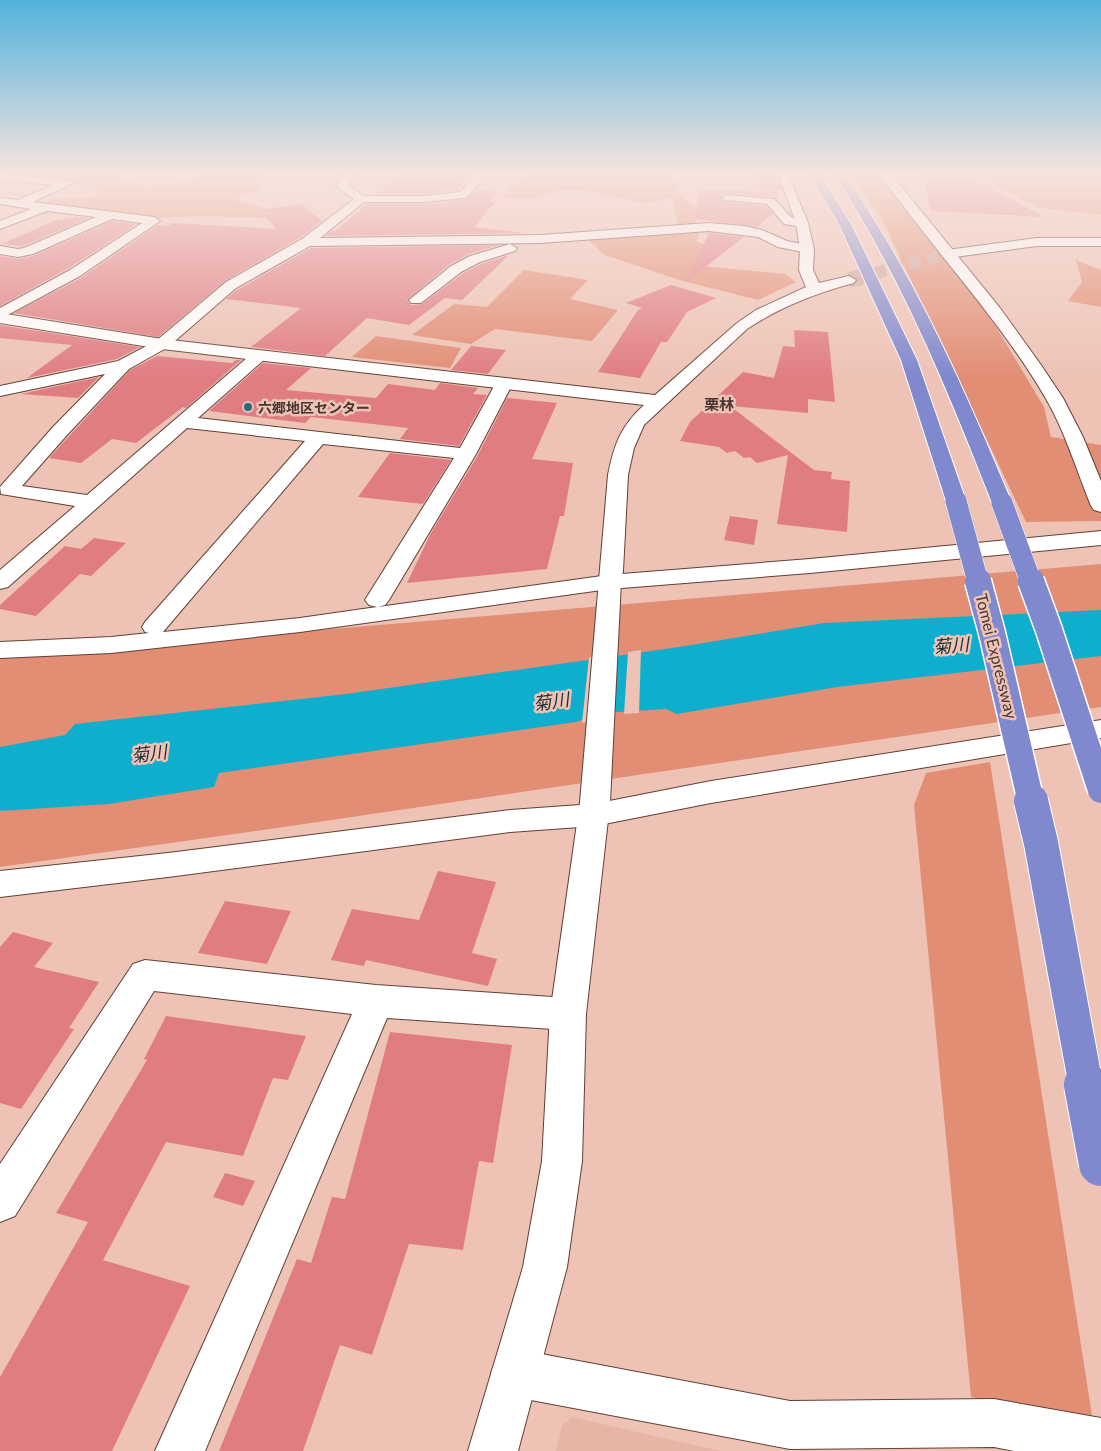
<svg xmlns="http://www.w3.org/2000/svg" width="1101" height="1451" font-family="Lato,'Noto Sans JP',sans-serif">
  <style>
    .built { fill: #e6b5a6 }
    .green { fill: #e28e75 }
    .water { fill: #0faecd }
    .pier { fill: #eec3b6 }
    .building { fill: #e07d83 }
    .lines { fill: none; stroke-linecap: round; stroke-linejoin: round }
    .tertiary-tunnel-far1 { stroke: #cda79b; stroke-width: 12; stroke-dasharray: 12 6; stroke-linecap: butt }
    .tertiary-tunnel { stroke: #cda79b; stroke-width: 16; stroke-dasharray: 16 8; stroke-linecap: butt }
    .minor-casing { stroke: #623f35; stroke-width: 2 }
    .tertiary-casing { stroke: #623f35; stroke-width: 2 }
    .motorway-casing { stroke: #fff; stroke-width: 2 }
    .minor { fill: #fff; fill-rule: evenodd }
    .tertiary { fill: #fff; fill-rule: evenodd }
    .motorway { fill: #8089ce; fill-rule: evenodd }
    .motorway-bridge-far3-casing { stroke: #fff; stroke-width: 22; stroke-linecap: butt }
    .motorway-bridge-far2-casing { stroke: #fff; stroke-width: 29; stroke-linecap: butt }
    .motorway-bridge-far1-casing { stroke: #fff; stroke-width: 36; stroke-linecap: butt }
    .motorway-bridge-casing { stroke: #fff; stroke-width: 46; stroke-linecap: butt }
    .motorway-bridge-far3 { stroke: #8089ce; stroke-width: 21 }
    .motorway-bridge-far2 { stroke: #8089ce; stroke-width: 26 }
    .motorway-bridge-far1 { stroke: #8089ce; stroke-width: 34 }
    .motorway-bridge { stroke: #8089ce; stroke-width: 44 }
    .poi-dot { fill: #266a7b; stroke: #eec3b6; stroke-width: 2 }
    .labels { text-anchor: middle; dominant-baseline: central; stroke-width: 5; stroke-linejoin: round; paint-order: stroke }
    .far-poi-label { font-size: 14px; font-weight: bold; fill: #473631; stroke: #eec3b6; text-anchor: start }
    .far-neighbourhood-label { font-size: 15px; font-weight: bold; fill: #473631; stroke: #eec3b6 }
    .street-label { font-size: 16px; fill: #473631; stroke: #eec3b6 }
    .water-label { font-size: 18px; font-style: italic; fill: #192f35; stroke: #eec3b6 }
  </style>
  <rect width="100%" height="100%" fill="#eec3b6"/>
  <polygon class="built" points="572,1417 720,1451 556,1451 562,1425"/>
  <g class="green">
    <path d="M1,174H113L145,188L212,174H264L257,192L242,194L238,201L262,207L265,218L204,216L149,218L48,205V201C67,195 87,201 105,194L78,183Z"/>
    <polygon points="532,174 669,174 681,182 677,192 691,205 710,208 696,221 697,225 678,225 672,198 645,203 580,190 562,190 531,199 502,198 515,183"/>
    <polygon points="754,174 777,174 787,190 758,189"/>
    <polygon points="849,174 880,174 977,295 1044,407 1051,437 1101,445 1101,521 1026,522 881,217"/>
    <polygon points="970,174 1101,174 1101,215 1040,208"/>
    <polygon points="700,230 697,241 712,249 701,266 785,274 796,282 758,300 679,280 605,255 588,240 639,237"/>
    <polygon points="1076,260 1101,270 1101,307 1068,301 1082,282"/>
    <polygon points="524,270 588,280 570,299 618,310 592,341 495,329 471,344 412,335 454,304 487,307"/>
    <polygon points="376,336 461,348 450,368 352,357"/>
    <polygon points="1101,564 1101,707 284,827 0,867 0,657"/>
    <polygon points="990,762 1093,1422 971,1397 914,805 926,773"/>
  </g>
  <polygon class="water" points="1101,610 1101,656 837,687 677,714 666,709 602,713 576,722 219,773 214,787 109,804 0,811 0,747 65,735 75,724 346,694 679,647 824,623"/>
  <g class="pier">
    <polygon points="641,650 639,713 624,714 628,652"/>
    <polygon points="618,653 614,715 602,716 582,723 589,657"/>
  </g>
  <g class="building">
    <polygon points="402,174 469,174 458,189 460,189 459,190 425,194 379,194"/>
    <polygon points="922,174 964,174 1044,217 931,211"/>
    <polygon points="699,189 777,192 778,200 774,197 728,193 721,196 721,199 724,202 766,206 773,214 757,227 695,219"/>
    <polygon points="476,190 497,191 490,201 496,201 474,227 523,233 325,236 333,230 335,231 367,204 425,204 463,200 468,198"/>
    <polygon points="302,204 322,221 301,237 225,281 158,337 14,313 81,278 158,225 168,226 173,223 277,229 258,210"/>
    <polygon points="80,217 89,218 23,246 2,244 56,220"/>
    <polygon points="112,221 137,224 69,268 0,306 0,256 18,259 33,256"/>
    <polygon points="709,233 744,237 685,283"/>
    <polygon points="499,245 469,254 450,264 407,300 411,305 422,304 462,274 481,264 509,255 462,300 445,298 409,325 367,318 325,356 251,347 301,308 226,299 237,290 311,248"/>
    <polygon points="671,285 716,298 687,312 667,342 661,342 640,378 598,372 638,310 642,308 626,303"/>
    <polygon points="0,325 140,347 117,359 27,378 72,345 0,338"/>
    <polygon points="794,330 828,332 835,402 808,399 808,413 730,406 814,470 832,472 831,479 850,481 847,532 777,524 788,455 757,463 750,457 744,458 735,451 727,453 719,447 680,441 690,422 743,372 774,378 783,346 795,347"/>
    <polygon points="471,346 506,350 488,374 451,370"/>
    <polygon points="157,356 232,363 236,360 241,360 186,408 183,407 136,443 112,439 81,463 49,458 130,370"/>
    <polygon points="263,363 311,368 286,390 376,398 388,384 435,390 440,383 478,388 473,394 487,395 459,446 400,439 408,428 311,417 305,423 209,411"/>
    <polygon points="99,377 78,398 21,394"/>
    <polygon points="507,398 557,403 532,459 573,463 564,516 560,516 547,569 407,583 431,533 478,455"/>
    <polygon points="390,453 451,460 423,504 358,497"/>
    <polygon points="730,516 758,520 754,545 724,540"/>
    <polygon points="94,538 126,543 91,576 80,574 36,616 0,609 0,605 65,546 81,549"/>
    <polygon points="438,871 496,882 472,953 497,959 488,986 366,960 364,966 331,960 352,909 419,920"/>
    <polygon points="225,901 291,911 267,964 198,953"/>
    <polygon points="13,932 53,943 34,967 99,982 69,1028 74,1029 21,1109 0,1103 0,947"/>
    <polygon points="166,1016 306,1036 288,1080 273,1078 243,1156 166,1142 103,1260 190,1286 112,1451 0,1451 0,1377 88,1222 56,1213 147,1060 144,1059"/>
    <polygon points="390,1032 512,1045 493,1163 479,1161 463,1250 409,1244 372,1355 340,1345 303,1451 219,1451 297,1259 311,1263 332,1197 345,1199"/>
    <polygon points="225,1173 255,1181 243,1206 213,1197"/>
  </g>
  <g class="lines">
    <polyline class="tertiary-tunnel-far1" points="857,278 947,254"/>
    <polyline class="tertiary-tunnel" points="849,280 862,277"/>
    <defs>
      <g id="minor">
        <polygon points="0,174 67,180 73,183 33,202 154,217 160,221 80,276 0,319 0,308 70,270 142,223 112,219 33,254 18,257 0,254 0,246 18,249 24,248 96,217 47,211 0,229 0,221 31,209 0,204 0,198 18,200 53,185 0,179"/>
        <path d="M345,174H356L348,185L364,196H425L460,192L476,174H487L467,197L463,198L425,202H364L320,238L540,235L709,223L744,226L762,230L787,241L812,246L814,249L807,253L778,247L758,237L709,231L540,243L310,246L236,288L168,347L129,369L67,435L22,486L87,495L255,351H267L269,354L267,357L198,418L460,448L498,379L504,378L510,379L513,383L476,454L389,600L385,605L378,607L609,575L810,559L1101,531V545L810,573L609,589L300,632L111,653L0,658V642L111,637L149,633L145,632L142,627L145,622L305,441L187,428L8,587L0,589V570L75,506L1,494L0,487L53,427L105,374L0,396V386L118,361L156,341L226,282L302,239L354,199L336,186ZM323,444L454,458L365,600L369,605L377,607L300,618L163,632Z"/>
        <path d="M880,174H891L1000,308L1041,365L1063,398L1083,437L1101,481V512L1094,510L1091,506C1076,469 1065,431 1045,397C998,317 933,250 880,174Z"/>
        <polygon points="728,195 774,199 792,218 806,220 808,223 802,227 784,224 767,204 724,200 722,198"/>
        <polygon points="510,244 517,248 515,251 480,262 461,272 421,303 411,303 409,300 451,266 470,256"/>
        <polygon points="1101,720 1101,738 711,803 594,826 510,832 168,877 0,897 0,871 168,853 510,810 594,804 711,781"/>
        <polygon points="145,960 376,985 568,998 581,1002 586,1014 581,1026 568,1030 387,1018 205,1451 155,1451 352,1014 154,991 15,1216 0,1222 0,1164 133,964"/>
        <polygon points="515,1349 790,1401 994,1399 1101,1418 1101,1451 1014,1451 994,1447 790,1449 515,1397 498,1390 491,1373 498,1356"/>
      </g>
      <g id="tertiary">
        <path d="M778,174H788L808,223L814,249L813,270L819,283L849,276L856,280L854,283C816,293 780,307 747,329L644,425L634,448L628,475L623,571L621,582L610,802L586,1014L582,1161L567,1267L518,1451H468L523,1267L542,1161L550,1014L580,802L608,475C614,444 621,426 644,405L162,349L0,323V313L162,339L655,395L737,323L756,310L806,287L799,270L800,249L796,223Z"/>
        <polygon points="1037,238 1101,238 1101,246 1037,246 947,258 940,254 947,250"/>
      </g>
      <g id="motorway">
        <polygon points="809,174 819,174 851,224 917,360 966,501 963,505 956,507 949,505 946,501 901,360 839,224"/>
        <path d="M834,174H844C916,278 964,388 1012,503L1009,507L1002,509L995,507L992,503C947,388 902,278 834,174Z"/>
      </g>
    </defs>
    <use href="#minor" class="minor-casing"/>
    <use href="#tertiary" class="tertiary-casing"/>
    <use href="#motorway" class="motorway-casing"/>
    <use href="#minor" class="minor"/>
    <use href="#tertiary" class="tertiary"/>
    <use href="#motorway" class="motorway"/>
    <defs>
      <g id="motorway-bridge-far3">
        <polyline points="956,501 978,582"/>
        <polyline points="1002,503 1031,582"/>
      </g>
      <g id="motorway-bridge-far2">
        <polyline points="978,581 992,633 1031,802"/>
        <polyline points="1031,581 1049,630 1101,790"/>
      </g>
      <polyline id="motorway-bridge-far1" points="1031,801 1041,843 1086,1086"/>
      <polyline id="motorway-bridge" points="1086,1085 1101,1164"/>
    </defs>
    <use href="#motorway-bridge-far3" class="motorway-bridge-far3-casing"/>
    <use href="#motorway-bridge-far2" class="motorway-bridge-far2-casing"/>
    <use href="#motorway-bridge-far1" class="motorway-bridge-far1-casing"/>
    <use href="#motorway-bridge" class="motorway-bridge-casing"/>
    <use href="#motorway-bridge-far3" class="motorway-bridge-far3"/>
    <use href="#motorway-bridge-far2" class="motorway-bridge-far2"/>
    <use href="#motorway-bridge-far1" class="motorway-bridge-far1"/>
    <use href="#motorway-bridge" class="motorway-bridge"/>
  </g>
  <linearGradient id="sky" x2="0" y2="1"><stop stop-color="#51b2dd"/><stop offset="0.46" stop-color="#f7e4de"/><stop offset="1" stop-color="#f7e4de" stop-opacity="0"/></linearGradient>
  <rect width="1101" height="377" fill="url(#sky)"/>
  <circle class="poi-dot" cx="248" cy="407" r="5"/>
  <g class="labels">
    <g class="far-poi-label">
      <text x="258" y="407">六郷地区センター</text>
    </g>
    <g class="far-neighbourhood-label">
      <text x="719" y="404">栗林</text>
    </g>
    <g class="street-label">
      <text transform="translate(997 656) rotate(76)">Tomei Expressway</text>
    </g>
    <g class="water-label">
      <text transform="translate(951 645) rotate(-5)">菊川</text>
      <text transform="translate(551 701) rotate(-8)">菊川</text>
      <text transform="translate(149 753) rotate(-7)">菊川</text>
    </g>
  </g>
</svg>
